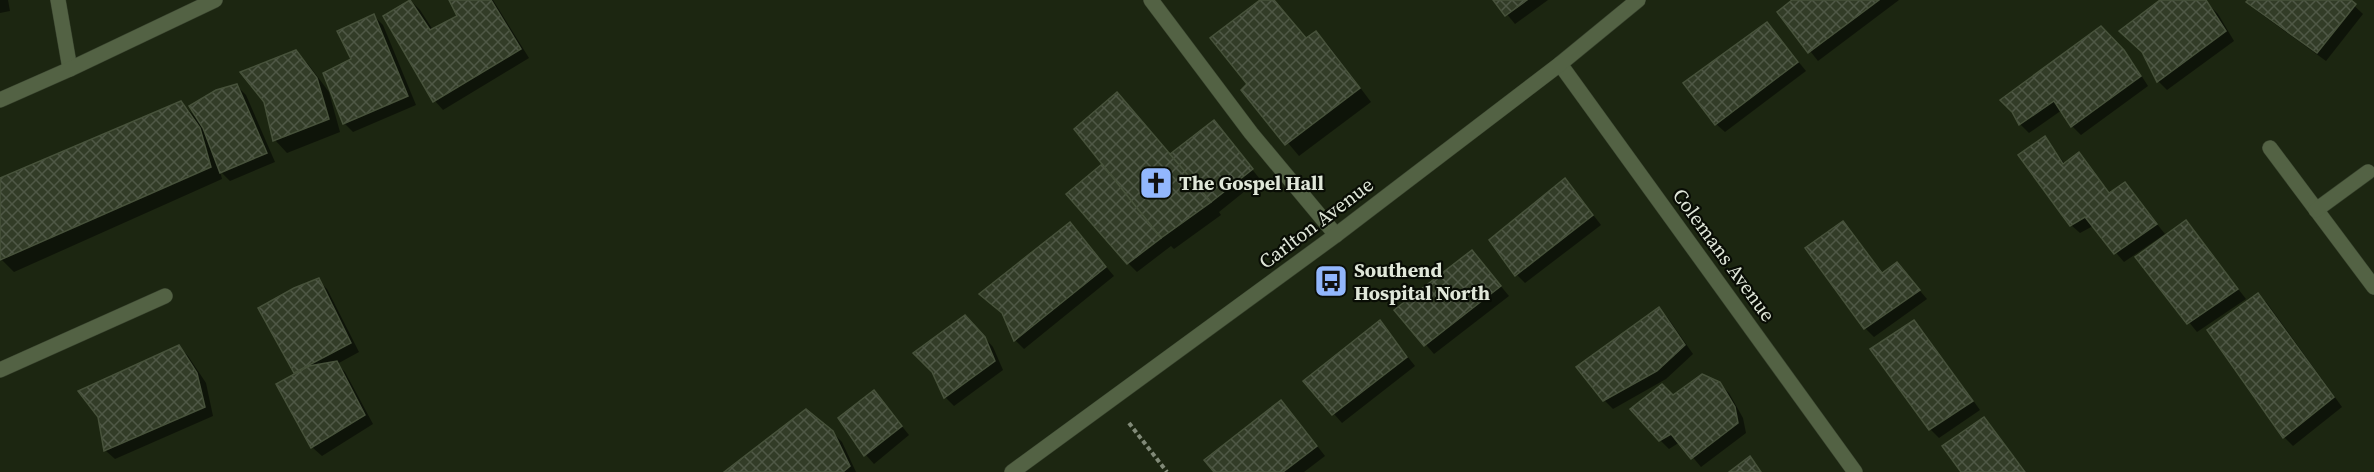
<svg xmlns="http://www.w3.org/2000/svg" width="2374" height="472" font-family="'Source Serif 4',serif">
  <style>
    .shadow { fill: #0007 }
    .building { fill: url(#building-cross-hatch); stroke: #47523b; stroke-width: 1.5 }
    .lines { fill: none; stroke-linecap: round; stroke-linejoin: round }
    .service-casing { stroke: #37412d; stroke-width: 16 }
    .minor-casing { stroke: #37412d; stroke-width: 16 }
    .tertiary-casing { stroke: #37412d; stroke-width: 16 }
    .path { stroke: #818a78; stroke-width: 4; stroke-dasharray: 4.5 3; stroke-linecap: butt }
    .service { stroke: #536244; stroke-width: 15 }
    .minor { stroke: #536244; stroke-width: 15 }
    .tertiary { stroke: #536244; stroke-width: 15 }
    .labels { text-anchor: middle; dominant-baseline: central; stroke-width: 4.5; stroke-linejoin: round; paint-order: stroke }
    .poi-label { font-size: 20px; font-weight: bold; fill: #e0e7d9; stroke: #090d05; text-anchor: start }
    .street-label { font-size: 20px; fill: #e0e7d9; stroke: #090d05 }
  </style>
  <defs>
    <pattern id="building-cross-hatch" width="8" height="8" patternUnits="userSpaceOnUse" patternTransform="scale(1.5)"><rect width="8" height="8" fill="#323c27"/><path d="M0 0l8 8M0 8l8-8" fill="none" stroke="#4f5846"/></pattern>
  </defs>
  <rect width="100%" height="100%" fill="#1c2611"/>
  <g class="shadow">
    <polygon points="0,0 8,0 10,11 0,13"/>
    <polygon points="451,0 493,0 529,58 443,110 435,101 411,1 420,10 433,30 459,17"/>
    <polygon points="1262,0 1272,0 1307,39 1316,33 1328,45 1371,102 1299,156 1243,90 1248,84"/>
    <polygon points="1495,0 1548,0 1515,24"/>
    <polygon points="1795,0 1899,0 1818,61 1779,12"/>
    <polygon points="2163,0 2204,0 2218,14 2234,41 2167,90 2158,81"/>
    <polygon points="2250,0 2348,0 2363,14 2326,61 2257,11 2248,2"/>
    <polygon points="374,16 383,25 416,105 353,132 344,123 353,60"/>
    <polygon points="2101,28 2132,61 2148,86 2081,135 2072,126 2062,110 2029,133 2020,124 2013,111"/>
    <polygon points="1775,33 1806,71 1725,132 1716,124"/>
    <polygon points="296,52 308,64 329,92 340,132 287,153 275,140 266,102"/>
    <polygon points="237,86 246,95 275,162 230,181 220,171 222,179 14,272 1,259 0,180 181,102 198,120"/>
    <polygon points="1117,94 1171,155 1213,122 1260,179 1219,212 1221,215 1174,249 1171,246 1137,272 1128,263 1104,164"/>
    <polygon points="2045,138 2065,164 2079,154 2110,194 2125,184 2165,234 2124,262 2093,226 2080,233 2071,225"/>
    <polygon points="1573,189 1601,225 1525,283 1517,275"/>
    <polygon points="2186,222 2246,299 2197,332 2137,258"/>
    <polygon points="1843,223 1884,274 1897,264 1927,299 1874,337 1865,328"/>
    <polygon points="1070,224 1114,276 1024,349 1015,340 1004,315 981,294"/>
    <polygon points="1480,261 1509,296 1434,354 1396,310"/>
    <polygon points="318,280 327,289 359,352 337,364 345,372 373,424 322,456 313,448 278,384 296,374 260,309"/>
    <polygon points="2258,295 2267,303 2342,407 2293,446 2284,437"/>
    <polygon points="1659,309 1668,318 1693,354 1666,379 1613,409 1604,400"/>
    <polygon points="1380,322 1415,366 1342,423 1305,381"/>
    <polygon points="1914,322 1923,331 1980,410 1939,438 1930,429"/>
    <polygon points="974,326 993,347 1003,370 954,406 945,397 934,372"/>
    <polygon points="179,347 188,356 206,383 213,416 115,459 106,451 99,416"/>
    <polygon points="1719,383 1729,393 1743,418 1746,433 1701,467 1680,442 1669,449 1660,440 1673,397"/>
    <polygon points="874,392 909,435 874,464 866,455 840,418"/>
    <polygon points="1290,411 1325,456 1304,472 1216,472"/>
    <polygon points="1984,419 1992,428 2026,472 1963,472"/>
    <polygon points="832,432 842,442 856,472 726,472"/>
  </g>
  <g class="building">
    <polygon points="410,0 430,30 457,16 449,0 491,0 521,49 433,102 383,16"/>
    <polygon points="1260,0 1274,0 1306,38 1316,31 1360,88 1285,145 1241,90 1247,84 1210,38"/>
    <polygon points="1493,0 1527,0 1505,16"/>
    <polygon points="1792,0 1879,0 1808,53 1777,12"/>
    <polygon points="2160,0 2206,0 2226,31 2157,82 2142,52 2119,31"/>
    <polygon points="2248,0 2351,0 2356,4 2317,53 2246,2"/>
    <polygon points="374,14 408,96 343,124 323,73 351,59 337,31"/>
    <polygon points="1767,22 1798,62 1715,125 1683,83"/>
    <polygon points="2101,26 2124,50 2141,76 2071,127 2054,101 2019,125 2012,112 2000,100"/>
    <polygon points="296,50 317,78 329,119 273,141 264,102 240,72"/>
    <polygon points="237,84 267,153 220,173 203,128 189,106 216,90"/>
    <polygon points="1117,92 1211,202 1161,238 1074,129"/>
    <polygon points="181,101 200,128 211,167 0,260 0,178"/>
    <polygon points="1214,120 1253,169 1211,202 1170,154"/>
    <polygon points="2045,136 2063,164 2079,152 2109,193 2125,182 2157,224 2114,254 2085,217 2070,226 2018,155"/>
    <polygon points="1102,164 1161,238 1127,264 1066,194"/>
    <polygon points="1565,178 1593,215 1515,276 1489,240"/>
    <polygon points="2186,220 2238,289 2187,324 2135,257"/>
    <polygon points="1843,221 1882,273 1897,262 1920,290 1864,329 1805,248"/>
    <polygon points="1070,222 1106,267 1014,341 1002,313 979,294"/>
    <polygon points="1472,250 1501,286 1424,346 1394,310"/>
    <polygon points="319,278 351,343 294,373 258,308 294,288"/>
    <polygon points="2258,293 2334,397 2283,438 2207,330"/>
    <polygon points="1659,307 1685,345 1657,371 1603,401 1576,367"/>
    <polygon points="965,315 985,337 995,361 944,398 932,372 913,353"/>
    <polygon points="1380,320 1407,357 1332,415 1303,381"/>
    <polygon points="1914,320 1973,401 1929,430 1870,349"/>
    <polygon points="179,345 197,373 205,407 104,451 98,417 78,391"/>
    <polygon points="337,361 365,415 311,448 276,384 309,366"/>
    <polygon points="1702,374 1720,382 1735,407 1738,423 1691,459 1671,434 1659,441 1630,409 1662,384 1673,395"/>
    <polygon points="874,390 902,426 864,456 838,418"/>
    <polygon points="1281,400 1317,446 1283,472 1214,472 1204,460"/>
    <polygon points="806,409 833,431 850,466 843,472 724,472"/>
    <polygon points="1984,417 2025,472 1961,472 1942,446"/>
    <polygon points="1750,456 1761,472 1729,472"/>
  </g>
  <g class="lines">
    <defs>
      <polyline id="service" points="1151,0 1251,133 1336,235"/>
      <g id="minor">
        <polyline points="58,0 70,69"/>
        <polyline points="1560,64 1855,472"/>
        <polyline points="0,100 70,69 215,0"/>
        <polyline points="2270,148 2374,287"/>
        <polyline points="2316,210 2368,172"/>
        <polyline points="0,370 165,296"/>
      </g>
      <polyline id="tertiary" points="1012,472 1336,235 1560,64 1638,0"/>
    </defs>
    <use href="#service" class="service-casing"/>
    <use href="#minor" class="minor-casing"/>
    <use href="#tertiary" class="tertiary-casing"/>
    <polyline class="path" points="1129,423 1167,472"/>
    <use href="#service" class="service"/>
    <use href="#minor" class="minor"/>
    <use href="#tertiary" class="tertiary"/>
  </g>
  <defs>
    <symbol id="church-square" viewBox="-11 -11 22 22"><rect x="-9" y="-9" width="18" height="18" rx="4" fill="#92b7fd" stroke="#090d05"/><path d="M-1.2-6h2.4v3.5h3.3v2.4h-3.3V6h-2.4V-.1h-3.3v-2.4h3.3Z" fill="#111"/></symbol>
    <symbol id="bus-square" viewBox="-11 -11 22 22"><rect x="-9" y="-9" width="18" height="18" rx="4" fill="#92b7fd" stroke="#090d05"/><path d="M-5-6H5V4H4V6H2V4H-2V6H-4V4H-5ZM-3.5-4V0h7V-4ZM-3.5 1.2v1.5H-2V1.2ZM2 1.2v1.5H3.5V1.2Z" fill="#111"/></symbol>
  </defs>
  <g fill-rule="evenodd">
    <use href="#church-square" x="1137" y="164" width="38" height="38"/>
    <use href="#bus-square" x="1312" y="262" width="38" height="38"/>
  </g>
  <g class="labels">
    <g class="poi-label">
      <text x="1179" y="183">The Gospel Hall</text>
      <text x="1354" y="270">Southend<tspan x="1354" dy="23">Hospital North</tspan></text>
    </g>
    <g class="street-label">
      <text transform="translate(1316 223) rotate(-37)">Carlton Avenue</text>
      <text transform="translate(1724 255) rotate(54)">Colemans Avenue</text>
    </g>
  </g>
</svg>
